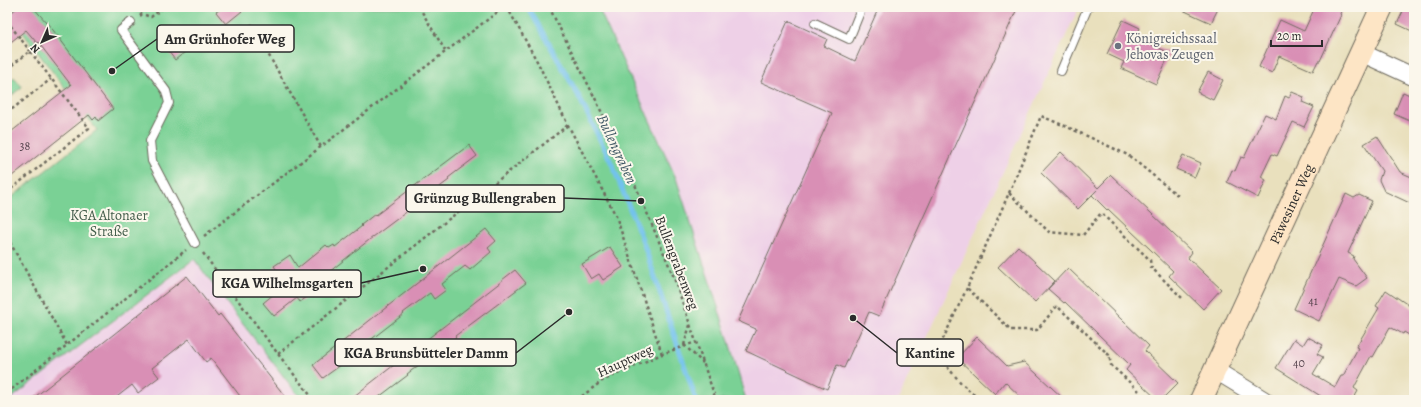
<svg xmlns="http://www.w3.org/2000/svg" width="1421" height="407" font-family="Alegreya,serif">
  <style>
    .built { fill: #eed0e7 }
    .green { fill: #7ad195; stroke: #527e60 }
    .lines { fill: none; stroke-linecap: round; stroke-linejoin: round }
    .stream { stroke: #72c2ed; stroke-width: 5 }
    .building { fill: #d98fb5 }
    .lane-casing { stroke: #6e6a5e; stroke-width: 10 }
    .street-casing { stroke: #6e6a5e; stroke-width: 19 }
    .secondary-casing { stroke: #6e6a5e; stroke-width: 24 }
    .path { stroke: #6e6a5e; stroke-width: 2.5; stroke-dasharray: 3 3; stroke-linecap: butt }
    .lane { stroke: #fff; stroke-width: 8 }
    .street { stroke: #fff; stroke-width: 17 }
    .secondary { stroke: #fde5c5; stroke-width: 22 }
    .worship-dot { fill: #6b7280; stroke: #fbf7ec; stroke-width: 1.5 }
    .labels { text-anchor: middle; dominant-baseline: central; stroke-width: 4; stroke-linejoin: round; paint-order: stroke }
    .number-label { font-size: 12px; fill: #56444e }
    .worship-label { font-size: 14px; fill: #5b616d; stroke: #fbf7ec; text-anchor: start }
    .street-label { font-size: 14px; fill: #2b2b2b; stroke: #fbf7ec }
    .park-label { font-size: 14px; fill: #435d4b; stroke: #fbf7ec }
    .water-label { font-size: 15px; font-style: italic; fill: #405865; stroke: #fbf7ec }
    .leader { fill: none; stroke: #2b2b2b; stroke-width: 1.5 }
    .callout-dot { fill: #2b2b2b; stroke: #fbf7ec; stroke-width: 1.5 }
    .callout { fill: #fbf7ec; stroke: #2b2b2b; stroke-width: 1.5 }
    .callout-label { font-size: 15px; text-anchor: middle; font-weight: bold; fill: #2b2b2b }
  </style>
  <rect width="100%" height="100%" fill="#fbf7ec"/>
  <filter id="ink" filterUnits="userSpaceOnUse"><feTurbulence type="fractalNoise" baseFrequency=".025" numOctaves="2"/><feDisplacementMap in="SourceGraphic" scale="8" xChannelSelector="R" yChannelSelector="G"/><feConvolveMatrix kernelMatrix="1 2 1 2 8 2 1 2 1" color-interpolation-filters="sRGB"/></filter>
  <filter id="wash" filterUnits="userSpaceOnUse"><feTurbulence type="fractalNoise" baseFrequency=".012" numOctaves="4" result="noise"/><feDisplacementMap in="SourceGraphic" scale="16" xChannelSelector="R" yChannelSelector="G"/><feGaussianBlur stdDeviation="0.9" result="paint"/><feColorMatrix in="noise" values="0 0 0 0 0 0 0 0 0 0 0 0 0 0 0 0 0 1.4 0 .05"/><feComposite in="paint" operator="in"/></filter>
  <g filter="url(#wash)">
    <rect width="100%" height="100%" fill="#e9e0bd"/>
    <g class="built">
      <polygon points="598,7 1079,7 898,400 746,400 728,338 676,178"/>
      <polygon points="195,259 235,314 302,400 9,400"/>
    </g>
    <g class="green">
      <polygon points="7,7 598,7 676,178 728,338 746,400 302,400 235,314 194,259 9,400 7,400 7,201 97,130 7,12"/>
      <polygon points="14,77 22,87 7,99 7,83"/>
    </g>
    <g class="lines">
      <polyline class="stream" points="528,7 577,93 612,164 642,239 696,400"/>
    </g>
    <g id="blocks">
      <g class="building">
        <polygon points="18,7 33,7 53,30 113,109 98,121 96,117 93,120 89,115 7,180 7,135 71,85 38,42 37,43 26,30 7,45 7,16"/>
        <polygon points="223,7 247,7 226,24 216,12"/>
        <polygon points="879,7 1007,7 1016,11 879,316 869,312 844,368 837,365 827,389 746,351 756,329 738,321 832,113 761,82 788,21 827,39 824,46 855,61"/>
        <polygon points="1176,7 1219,7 1211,23"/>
        <polygon points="1315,7 1343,7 1340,14 1341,15 1320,61 1318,61 1313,71 1279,56 1272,73 1259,67 1280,20 1304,31"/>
        <polygon points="1405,7 1414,7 1414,32 1397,24"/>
        <polygon points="1123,20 1140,28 1136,38 1170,53 1156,84 1121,68 1124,62 1107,54"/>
        <polygon points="194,25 204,37 175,60 165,47"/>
        <polygon points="1208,72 1223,80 1213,100 1197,92"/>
        <polygon points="1292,92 1304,97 1302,102 1314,107 1304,127 1293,122 1277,156 1272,154 1261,177 1266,180 1258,198 1227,182 1232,170 1235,171 1241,157 1244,158 1265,114 1276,119 1285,96 1289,98"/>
        <polygon points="1403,92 1414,97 1414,123 1394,114"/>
        <polygon points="1377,136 1400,172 1414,178 1414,205 1384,191 1379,180 1382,171 1364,144"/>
        <polygon points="469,145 477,156 448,178 449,180 369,240 308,289 311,294 300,302 297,298 274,316 263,303 286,284 274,266 290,255 298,268 326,245 329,248 334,245 335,247 362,226 361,225 375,214 376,215"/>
        <polygon points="1061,152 1098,188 1111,175 1192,252 1188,258 1221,289 1203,309 1169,276 1173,271 1108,209 1107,210 1092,195 1097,190 1078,209 1041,173"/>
        <polygon points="1183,155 1201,163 1195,177 1176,169"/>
        <polygon points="1346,194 1354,198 1359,195 1372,201 1348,253 1354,256 1353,259 1367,278 1356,286 1339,279 1319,321 1294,309"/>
        <polygon points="486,229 496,241 488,248 491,252 470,270 465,266 442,284 446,290 434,299 430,293 403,313 404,314 355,352 356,354 323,378 313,365"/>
        <polygon points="1018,246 1055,281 1035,302 998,267"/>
        <polygon points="610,247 623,267 603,280 599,274 591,279 582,264"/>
        <polygon points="1068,268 1149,346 1145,351 1178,383 1161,400 1158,400 1126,370 1130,365 1065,302 1064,303 1048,289"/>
        <polygon points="515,270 526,283 455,336 456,337 407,374 408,375 375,400 349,400 502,281 502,280"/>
        <polygon points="187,276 218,316 220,314 288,400 243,400 211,358 206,362 189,339 152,368 159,377 138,393 132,385 113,400 31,400"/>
        <polygon points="1386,290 1414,309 1414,338 1404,332 1403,334 1390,327 1373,357 1371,356 1356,384 1354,388 1358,391 1354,398 1357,400 1327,400 1276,368 1294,339 1303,345 1308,337 1323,345 1317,354 1323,357 1313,374 1335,387 1341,376 1343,376 1358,348 1356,347 1379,308 1376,306"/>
        <polygon points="977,337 1007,366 1024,362 1065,400 1024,400 1005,382 995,394 957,358"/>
      </g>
    </g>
  </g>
  <g filter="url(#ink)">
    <use href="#blocks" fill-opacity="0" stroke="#6e6a5e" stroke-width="1"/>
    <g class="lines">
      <defs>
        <g id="lane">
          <polyline points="131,22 121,30 166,91 169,103 150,141 152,161 195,243"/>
          <polyline points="815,23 849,39 862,7"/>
          <polyline points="1061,71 1088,7"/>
        </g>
        <g id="street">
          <polyline points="1362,53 1414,77"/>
          <polyline points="1215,370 1264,400"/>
        </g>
        <g id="secondary">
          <path id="s1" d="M1201,400L1382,7"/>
        </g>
      </defs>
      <use href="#lane" class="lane-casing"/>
      <use href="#street" class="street-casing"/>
      <use href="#secondary" class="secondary-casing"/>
      <g class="path">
        <polyline points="419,7 446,52"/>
        <polyline points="507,7 538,63 568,125 616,216 662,354"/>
        <polyline points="549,7 596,100 637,189 673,275 716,400"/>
        <polyline points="140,16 142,14 151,17 164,7"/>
        <polyline points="7,21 30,51"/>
        <polyline points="251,24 321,147"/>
        <polyline points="7,69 30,51 89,128 7,192"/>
        <polyline points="7,113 51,79"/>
        <polyline points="1009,193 1041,116 1065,126 1128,155 1176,194 1179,195"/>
        <polyline points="204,236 504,7"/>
        <polyline points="7,237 67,345"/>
        <polyline points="203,253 278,354 314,400"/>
        <polyline points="967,288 936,354 962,384 980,400"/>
        <polyline points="684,345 703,363"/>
        <polyline points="684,345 690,325"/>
        <polyline points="278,354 568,125"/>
        <polyline points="1139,391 1111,365 1109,355 1057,306 1037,330 1011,330 967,288 1009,193 1049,232 1083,235 1101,213 1150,260 1151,267 1183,299"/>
        <polyline points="7,393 186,250"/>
        <polyline points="577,400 602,381 662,354 696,342"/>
      </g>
      <use href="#lane" class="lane"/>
      <use href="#street" class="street"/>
      <use href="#secondary" class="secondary"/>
    </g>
  </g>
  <circle class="worship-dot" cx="1118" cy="46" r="4"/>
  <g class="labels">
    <g class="number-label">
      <text x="25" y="146">38</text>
      <text x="1313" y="301">41</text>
      <text x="1299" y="363">40</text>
    </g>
    <g class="worship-label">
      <text x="1126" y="38">Königreichssaal<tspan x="1126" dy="16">Jehovas Zeugen</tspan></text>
    </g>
    <g class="street-label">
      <text stroke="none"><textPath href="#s1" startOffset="216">Päwesiner Weg</textPath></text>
      <text transform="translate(677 263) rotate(69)">Bullengrabenweg</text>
      <text transform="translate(625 361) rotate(-25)">Hauptweg</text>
    </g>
    <g class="park-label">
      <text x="109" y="215">KGA Altonaer<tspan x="109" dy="16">Straße</tspan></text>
    </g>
    <g class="water-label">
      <text transform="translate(617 149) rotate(65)">Bullengraben</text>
    </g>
  </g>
  <path class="leader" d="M112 71L157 39M641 201L564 198M423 269L361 283M569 312L516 353M853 318L897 353"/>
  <g class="callout-dot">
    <circle cx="112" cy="71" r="4"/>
    <circle cx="641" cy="201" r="4"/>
    <circle cx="423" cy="269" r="4"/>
    <circle cx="569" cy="312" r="4"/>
    <circle cx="853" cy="318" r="4"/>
  </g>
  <g class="callout">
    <rect x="157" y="25" width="137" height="27" rx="4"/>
    <rect x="406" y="185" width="158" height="27" rx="4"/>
    <rect x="213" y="270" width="148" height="27" rx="4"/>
    <rect x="335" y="339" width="181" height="27" rx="4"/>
    <rect x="897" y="339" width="66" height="27" rx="4"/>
  </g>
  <g class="callout-label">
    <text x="225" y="44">Am Grünhofer Weg</text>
    <text x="485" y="203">Grünzug Bullengraben</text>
    <text x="287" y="288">KGA Wilhelmsgarten</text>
    <text x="426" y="358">KGA Brunsbütteler Damm</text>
    <text x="930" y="358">Kantine</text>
  </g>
  <rect width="1421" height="407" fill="none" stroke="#fbf7ec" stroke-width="24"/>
  <g transform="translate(42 42) rotate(225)" stroke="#fbf7ec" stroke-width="3" paint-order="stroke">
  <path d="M0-3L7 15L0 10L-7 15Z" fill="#2b2b2b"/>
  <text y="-6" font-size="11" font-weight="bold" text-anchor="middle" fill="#2b2b2b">N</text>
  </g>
  <path d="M1271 40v6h51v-6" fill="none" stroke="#2b2b2b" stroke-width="2"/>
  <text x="1277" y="40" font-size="12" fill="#2b2b2b" stroke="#fbf7ec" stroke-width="3" paint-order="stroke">20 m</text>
</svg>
